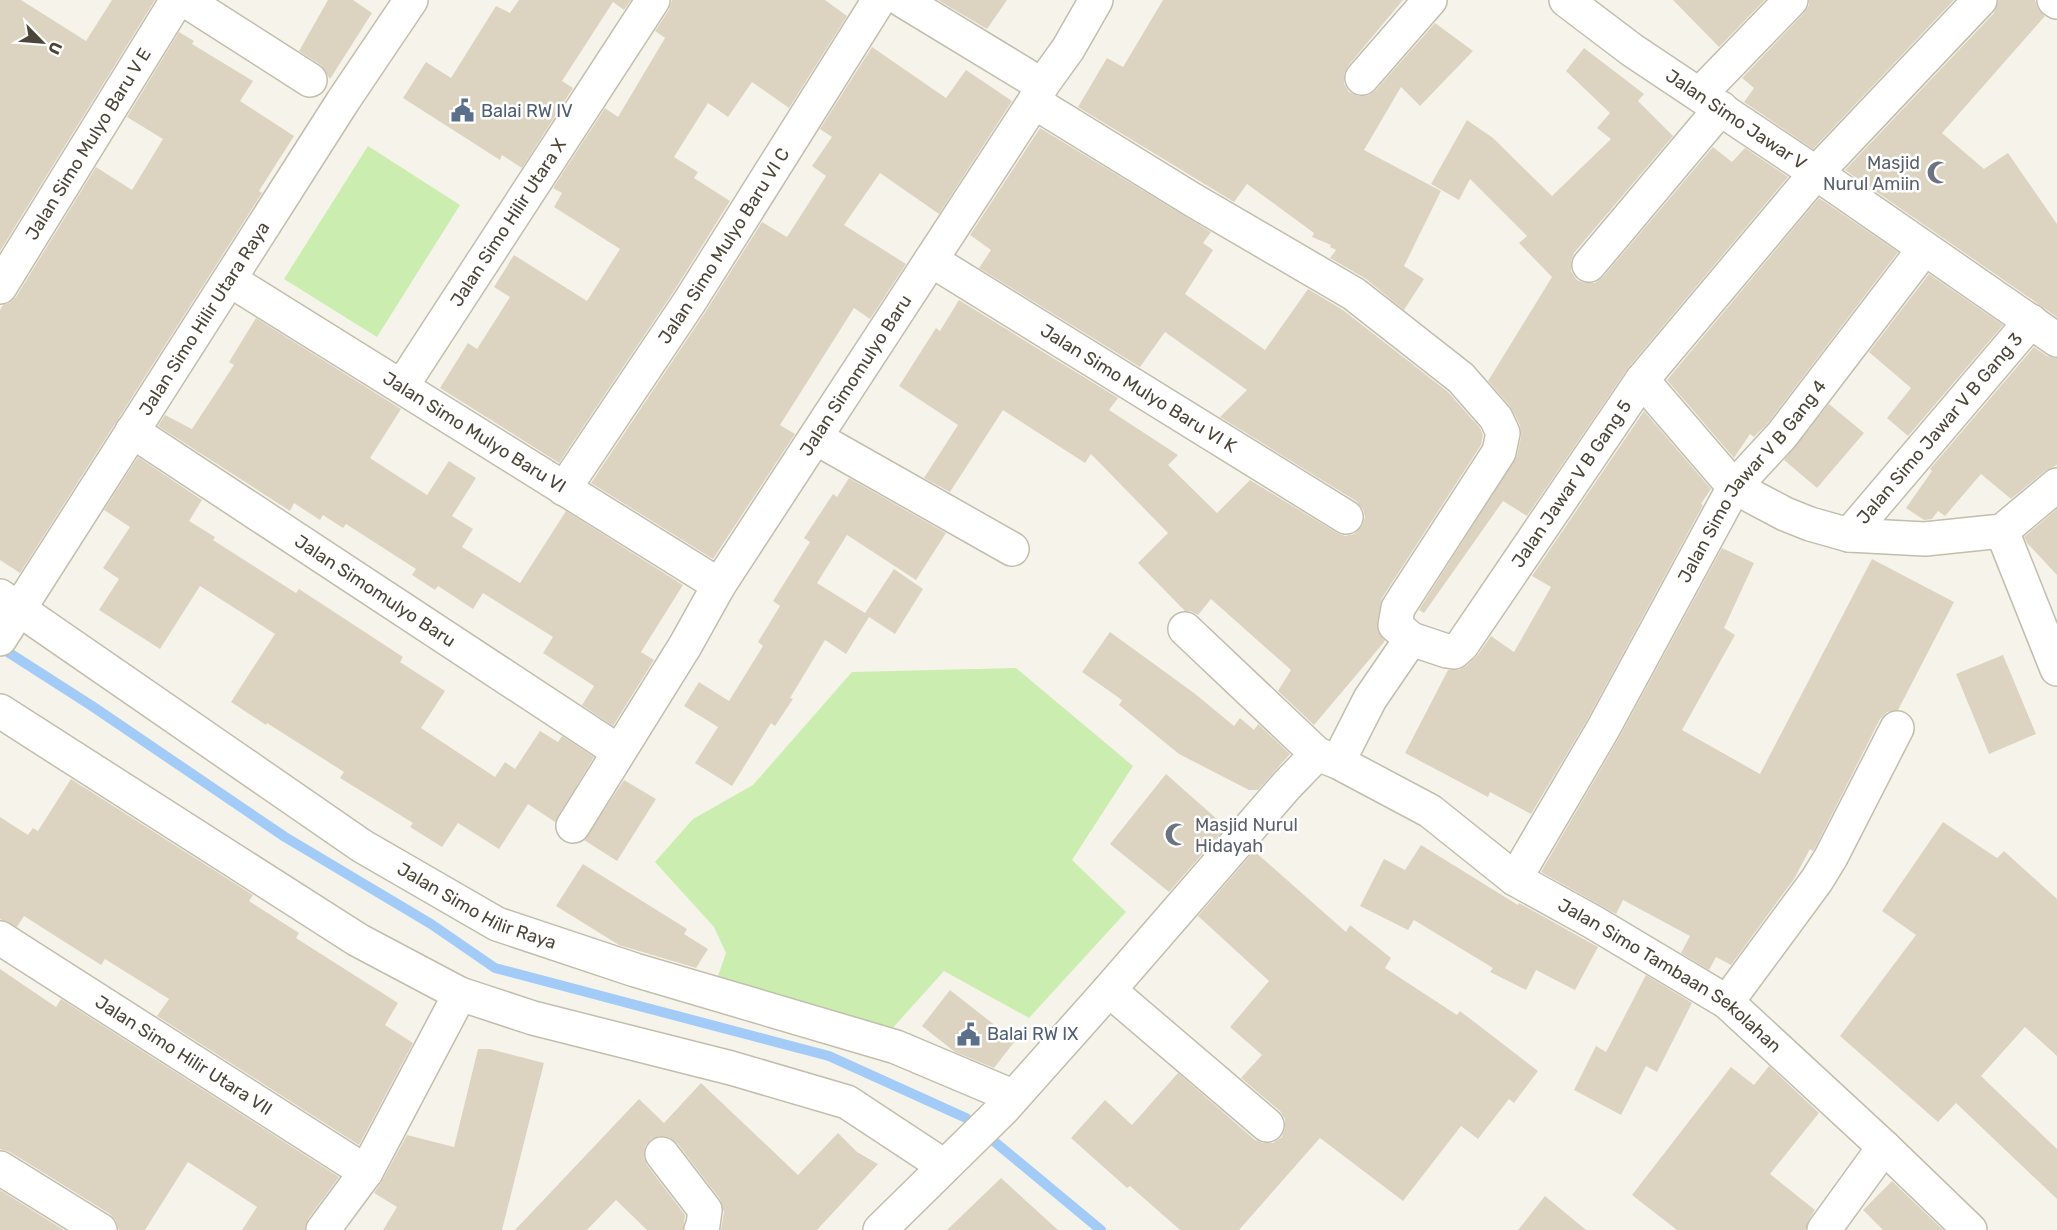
<svg xmlns="http://www.w3.org/2000/svg" width="2057" height="1230" font-family="Rubik,sans-serif">
  <style>
    .green { fill: #cbedb0 }
    .lines { fill: none; stroke-linecap: round; stroke-linejoin: round }
    .stream { stroke: #a3cbf7; stroke-width: 10 }
    .building { fill: #dcd4c1 }
    .minor-casing { stroke: #c3bdac; stroke-width: 36 }
    .minor { stroke: #fff; stroke-width: 33 }
    .labels { text-anchor: middle; dominant-baseline: central; stroke-width: 5; stroke-linejoin: round; paint-order: stroke }
    .service-label { font-size: 18px; fill: #4e5e75; stroke: #fff; text-anchor: start }
    .street-label { font-size: 18px; fill: #4b4637; stroke: #fff }
    .worship-label { font-size: 18px; fill: #5b616d; stroke: #fff; text-anchor: end }
  </style>
  <rect width="100%" height="100%" fill="#f6f4ea"/>
  <g class="green">
    <polygon points="368,146 460,205 377,337 284,279"/>
    <polygon points="1016,668 1133,766 1072,860 1126,912 1029,1018 944,971 881,1041 712,993 726,953 714,927 655,862 693,819 753,785 852,672"/>
  </g>
  <g class="lines">
    <polyline class="stream" points="0,647 92,706 285,837 431,924 495,968 829,1056 966,1118 1101,1230"/>
  </g>
  <g class="building">
    <polygon points="0,0 21,0 86,41 112,0 155,0 0,251"/>
    <polygon points="328,0 353,0 372,13 330,79 321,65 299,51"/>
    <polygon points="519,0 631,0 624,10 613,2 562,81 573,88 522,168 502,155 500,160 403,98 426,62 451,78 496,6 510,13"/>
    <polygon points="672,0 825,0 847,16 789,108 752,82 728,117 708,103 674,157 698,172 694,178 730,201 674,291 559,463 440,388 468,343 477,349 510,297 494,287 514,255 587,301 620,249 554,207 562,193 553,188 605,108 618,117 665,38 655,31 669,10"/>
    <polygon points="938,0 1007,0 987,29"/>
    <polygon points="1163,0 1403,0 1348,66 1344,74 1344,84 1349,92 1359,96 1369,95 1376,90 1435,23 1473,51 1420,106 1401,87 1364,150 1441,191 1404,266 1424,279 1404,310 1366,279 1330,258 1336,250 1330,247 1331,245 1312,237 1314,233 1247,184 1234,202 1078,107 1107,58 1123,67"/>
    <polygon points="1673,0 1765,0 1719,47"/>
    <polygon points="1809,0 1954,0 1813,149 1744,102 1754,88 1742,78 1804,13 1809,5"/>
    <polygon points="1998,0 2035,0 2038,9 2045,16 1942,133 1984,169 2008,153 2057,224 2057,317 1845,170 1994,13"/>
    <polygon points="179,32 194,41 192,44 253,81 240,101 294,136 259,191 262,193 20,573 0,560 0,310 3,305 9,303 16,297 96,167 132,190 163,139 127,117"/>
    <polygon points="872,47 946,98 966,70 1012,101 939,214 880,173 844,225 906,264 870,319 854,308 780,425 795,434 713,559 591,483 706,311 762,222 787,237 826,176 812,166 832,137 820,129"/>
    <polygon points="1584,48 1644,94 1638,101 1673,136 1574,253 1571,261 1571,271 1577,280 1585,283 1595,283 1603,277 1713,147 1732,162 1745,148 1788,177 1628,368 1527,516 1503,501 1424,613 1419,610 1517,456 1521,437 1520,425 1510,406 1488,381 1552,277 1519,243 1527,236 1470,179 1459,200 1431,184 1467,120 1493,138 1552,196 1611,139 1597,128 1610,113 1566,71"/>
    <polygon points="1040,128 1211,232 1203,243 1213,250 1185,294 1265,350 1308,289 1343,310 1448,392 1480,428 1483,435 1481,445 1382,598 1377,622 1378,632 1385,641 1314,725 1278,691 1291,670 1211,599 1198,615 1190,611 1185,611 1138,563 1168,533 1091,454 1085,463 1003,410 950,492 924,478 958,425 899,386 936,328 940,331 959,300 1118,398 1109,410 1178,455 1168,465 1217,513 1250,480 1337,533 1345,536 1354,534 1362,526 1365,517 1363,509 1356,501 1220,417 1247,390 1165,332 1140,367 979,268 991,250 970,235"/>
    <polygon points="1819,198 1898,252 1768,423 1754,437 1750,434 1734,458 1667,380"/>
    <polygon points="1929,274 2003,325 1908,436 1887,418 1911,388 1869,352"/>
    <polygon points="256,318 401,409 370,458 427,495 449,461 476,478 452,516 473,529 462,547 520,583 566,511 683,585 641,652 654,660 613,726 582,705 594,686 543,653 553,637 483,593 473,609 438,586 435,590 412,575 416,569 346,524 343,528 323,515 320,520 294,503 290,511 158,426 165,415 192,429 234,365 229,362"/>
    <polygon points="2034,347 2047,356 2057,358 2057,465 2045,471 2011,499 1981,474 1945,516 1938,511 1932,519 1924,520 1906,508 1932,471 1930,469"/>
    <polygon points="1829,404 1864,433 1817,488 1784,460"/>
    <polygon points="1644,411 1711,489 1701,504 1703,505 1587,720 1531,814 1490,792 1488,797 1405,753 1448,670 1459,670 1466,666 1477,656 1491,636 1514,652 1551,587 1532,576"/>
    <polygon points="138,457 202,500 189,521 215,537 213,540 296,593 299,589 403,657 400,662 445,691 421,728 495,777 505,762 515,769 540,731 558,742 562,736 594,757 555,822 528,804 499,849 458,823 442,847 410,827 413,823 340,778 344,772 267,723 266,725 231,702 275,634 200,586 160,649 99,610 119,579 103,568 130,527 104,510"/>
    <polygon points="849,478 946,533 916,580 847,535 817,583 865,613 894,569 923,589 895,634 869,617 846,654 825,640 790,698 793,699 775,726 771,723 732,786 695,763 718,727 684,706 699,682 729,701 763,646 758,642 780,606 773,601 810,542 804,538 833,494 837,497"/>
    <polygon points="2057,509 2057,575 2027,543 2024,537"/>
    <polygon points="1722,548 1754,563 1724,628 1735,635 1682,730 1760,774 1872,559 1954,602 1898,710 1887,712 1880,719 1815,848 1813,851 1810,849 1794,879 1731,965 1716,957 1709,970 1681,953 1690,936 1623,900 1616,914 1541,872 1619,738"/>
    <polygon points="1110,632 1194,693 1234,726 1240,718 1254,730 1258,724 1290,754 1258,790 1249,790 1179,754 1119,705 1122,700 1082,672"/>
    <polygon points="2003,655 2036,734 1989,754 1956,674"/>
    <polygon points="1166,774 1226,827 1169,892 1110,844"/>
    <polygon points="71,779 253,895 249,901 299,933 296,938 398,1003 385,1025 413,1043 359,1145 157,1016 169,999 105,959 101,965 24,916 17,927 0,919 0,817 28,835 33,828 38,831"/>
    <polygon points="624,780 656,799 617,861 584,840"/>
    <polygon points="1943,822 1997,858 2004,851 2057,899 2057,1056 2025,1027 1981,1076 2057,1149 2057,1199 1956,1103 1938,1122 1840,1036 1916,935 1882,911"/>
    <polygon points="1421,845 1518,905 1519,903 1598,947 1575,990 1536,970 1526,990 1490,972 1493,968 1414,920 1408,930 1360,906 1384,859 1405,870"/>
    <polygon points="1254,851 1346,932 1350,925 1391,958 1385,968 1457,1015 1460,1011 1538,1071 1514,1103 1509,1099 1478,1139 1461,1126 1403,1201 1320,1138 1239,1230 1180,1230 1130,1186 1127,1188 1071,1138 1105,1100 1132,1125 1178,1073 1255,1140 1263,1143 1273,1143 1282,1137 1285,1128 1285,1119 1280,1111 1241,1078 1262,1055 1230,1027 1269,981 1198,916"/>
    <polygon points="583,864 687,929 684,934 708,949 696,968 619,945 556,906"/>
    <polygon points="0,969 56,1007 61,999 339,1177 308,1219 305,1230 242,1230 257,1207 188,1162 145,1230 119,1230 116,1221 110,1214 10,1152 0,1149"/>
    <polygon points="1646,975 1692,1003 1657,1072 1646,1066 1621,1115 1574,1090 1596,1046 1606,1052"/>
    <polygon points="950,990 1015,1041 994,1068 955,1052 922,1026"/>
    <polygon points="478,1049 490,1049 544,1063 502,1230 383,1230 397,1207 374,1193 382,1181 407,1135 454,1147"/>
    <polygon points="1769,1066 1819,1113 1770,1174 1815,1210 1809,1220 1806,1230 1677,1230 1632,1195 1731,1067 1754,1085"/>
    <polygon points="701,1083 798,1175 838,1133 857,1152 878,1164 817,1230 721,1230 724,1212 720,1199 677,1143 669,1137 659,1136 651,1139 645,1146 644,1157 647,1165 685,1215 683,1230 647,1230 616,1200 587,1230 515,1230 639,1099 664,1123"/>
    <polygon points="1001,1178 1058,1230 947,1230"/>
    <polygon points="1892,1181 1943,1230 1883,1230 1863,1210"/>
    <polygon points="0,1190 64,1230 0,1230"/>
    <polygon points="1545,1196 1586,1230 1518,1230"/>
  </g>
  <g class="lines">
    <defs>
      <g id="minor">
        <polyline points="185,0 310,80"/>
        <polyline points="902,0 1042,85"/>
        <path id="s1" d="M1566,0L1632,50L1816,173L2057,340"/>
        <polyline points="2054,0 2057,2"/>
        <polyline points="1362,78 1430,0"/>
        <polyline points="1700,94 1791,0"/>
        <polyline points="1034,102 1193,200 1354,294 1461,378 1496,418 1503,433 1499,452 1398,608 1395,625 1411,639"/>
        <path id="s2" d="M931,260L1346,517"/>
        <polyline points="1589,265 1721,108"/>
        <path id="s3" d="M230,280L719,585"/>
        <path id="s4" d="M0,287L177,0"/>
        <polyline points="1642,380 1734,487 1785,514 1810,524 1849,535 1925,539 2002,531 2057,485"/>
        <path id="s5" d="M402,386L653,0"/>
        <path id="s6" d="M132,431L618,751"/>
        <polyline points="816,438 1012,549"/>
        <path id="s7" d="M564,489L690,301L879,0"/>
        <polyline points="2002,531 2057,669"/>
        <path id="s8" d="M1849,535L2031,321"/>
        <path id="s9" d="M0,596L362,846L497,924L635,970L896,1047L1012,1096"/>
        <polyline points="1185,629 1317,754"/>
        <path id="s10" d="M0,639L343,101L411,0"/>
        <polyline points="0,711 358,940 460,994 533,1018 731,1068 847,1102 944,1166"/>
        <path id="s11" d="M1338,762L1370,699L1411,639L1447,651L1454,652L1462,645L1642,380L1816,173L1980,0"/>
        <path id="s12" d="M573,826L685,646L719,585L1034,102L1042,85L1068,49L1096,0"/>
        <path id="s13" d="M1515,879L1603,729L1734,487L1782,435L1924,249"/>
        <path id="s14" d="M0,938L366,1172"/>
        <polyline points="1109,990 1267,1125"/>
        <polyline points="1727,1002 1817,880 1831,857 1897,728"/>
        <polyline points="662,1154 705,1210 703,1225 701,1230"/>
        <polyline points="0,1168 100,1230"/>
        <polyline points="323,1230 366,1172 460,994"/>
        <path id="s15" d="M880,1230L1003,1109L1109,990L1287,785L1317,754L1338,762L1430,811L1515,879L1593,922L1727,1002L1884,1147L1970,1230"/>
        <polyline points="1824,1230 1884,1147"/>
      </g>
    </defs>
    <use href="#minor" class="minor-casing"/>
    <use href="#minor" class="minor"/>
  </g>
  <defs>
    <symbol id="civic-bare" viewBox="-9 -9 18 18"><path d="M-.6-6.5H3V-4.5H.6V-3L4-1V1h2V6H-6V1h2V-1L-.6-3ZM-1.2 2.5V6h2.4V2.5Z" fill="#5c6f8a" stroke="#fff" stroke-width="2.5" paint-order="stroke"/></symbol>
    <symbol id="mosque-bare" viewBox="-9 -9 18 18"><path d="M3.5-4.9A6 6 0 1 0 3.5 4.9A5 5 0 1 1 3.5-4.9Z" fill="#6b7280" stroke="#fff" stroke-width="2.5" paint-order="stroke"/></symbol>
  </defs>
  <g fill-rule="evenodd">
    <use href="#civic-bare" x="446" y="94" width="33" height="33"/>
    <use href="#mosque-bare" x="1922" y="156" width="33" height="33"/>
    <use href="#mosque-bare" x="1160" y="818" width="33" height="33"/>
    <use href="#civic-bare" x="952" y="1018" width="33" height="33"/>
  </g>
  <g class="labels">
    <g class="service-label">
      <text x="481" y="111">Balai RW IV</text>
      <text x="987" y="1034">Balai RW IX</text>
    </g>
    <g class="street-label">
      <text stroke="none"><textPath href="#s1" startOffset="208">Jalan Simo Jawar V</textPath></text>
      <text stroke="none"><textPath href="#s4" startOffset="168">Jalan Simo Mulyo Baru V E</textPath></text>
      <text stroke="none"><textPath href="#s5" startOffset="195">Jalan Simo Hilir Utara X</textPath></text>
      <text stroke="none"><textPath href="#s7" startOffset="291">Jalan Simo Mulyo Baru VI C</textPath></text>
      <text stroke="none"><textPath href="#s10" startOffset="380">Jalan Simo Hilir Utara Raya</textPath></text>
      <text stroke="none"><textPath href="#s12" startOffset="532">Jalan Simomulyo Baru</textPath></text>
      <text stroke="none"><textPath href="#s2" startOffset="244">Jalan Simo Mulyo Baru VI K</textPath></text>
      <text stroke="none"><textPath href="#s8" startOffset="140">Jalan Simo Jawar V B Gang 3</textPath></text>
      <text stroke="none"><textPath href="#s3" startOffset="288">Jalan Simo Mulyo Baru VI</textPath></text>
      <text stroke="none"><textPath href="#s13" startOffset="464">Jalan Simo Jawar V B Gang 4</textPath></text>
      <text stroke="none"><textPath href="#s11" startOffset="394">Jalan Jawar V B Gang 5</textPath></text>
      <text stroke="none"><textPath href="#s6" startOffset="291">Jalan Simomulyo Baru</textPath></text>
      <text stroke="none"><textPath href="#s9" startOffset="570">Jalan Simo Hilir Raya</textPath></text>
      <text stroke="none"><textPath href="#s15" startOffset="1065">Jalan Simo Tambaan Sekolahan</textPath></text>
      <text stroke="none"><textPath href="#s14" startOffset="218">Jalan Simo Hilir Utara VII</textPath></text>
    </g>
    <g class="worship-label">
      <text x="1920" y="163">Masjid<tspan x="1920" dy="21">Nurul Amiin</tspan></text>
      <text x="1195" y="825" text-anchor="start">Masjid Nurul<tspan x="1195" dy="21">Hidayah</tspan></text>
    </g>
  </g>
  <g transform="translate(42 42) rotate(115)" stroke="#ffffff" stroke-width="4.5" paint-order="stroke">
  <path d="M0-4.5L10 22L0 15L-10 22Z" fill="#4b4637"/>
  <text y="-9" font-size="16" font-weight="bold" text-anchor="middle" fill="#4b4637">U</text>
  </g>
</svg>
